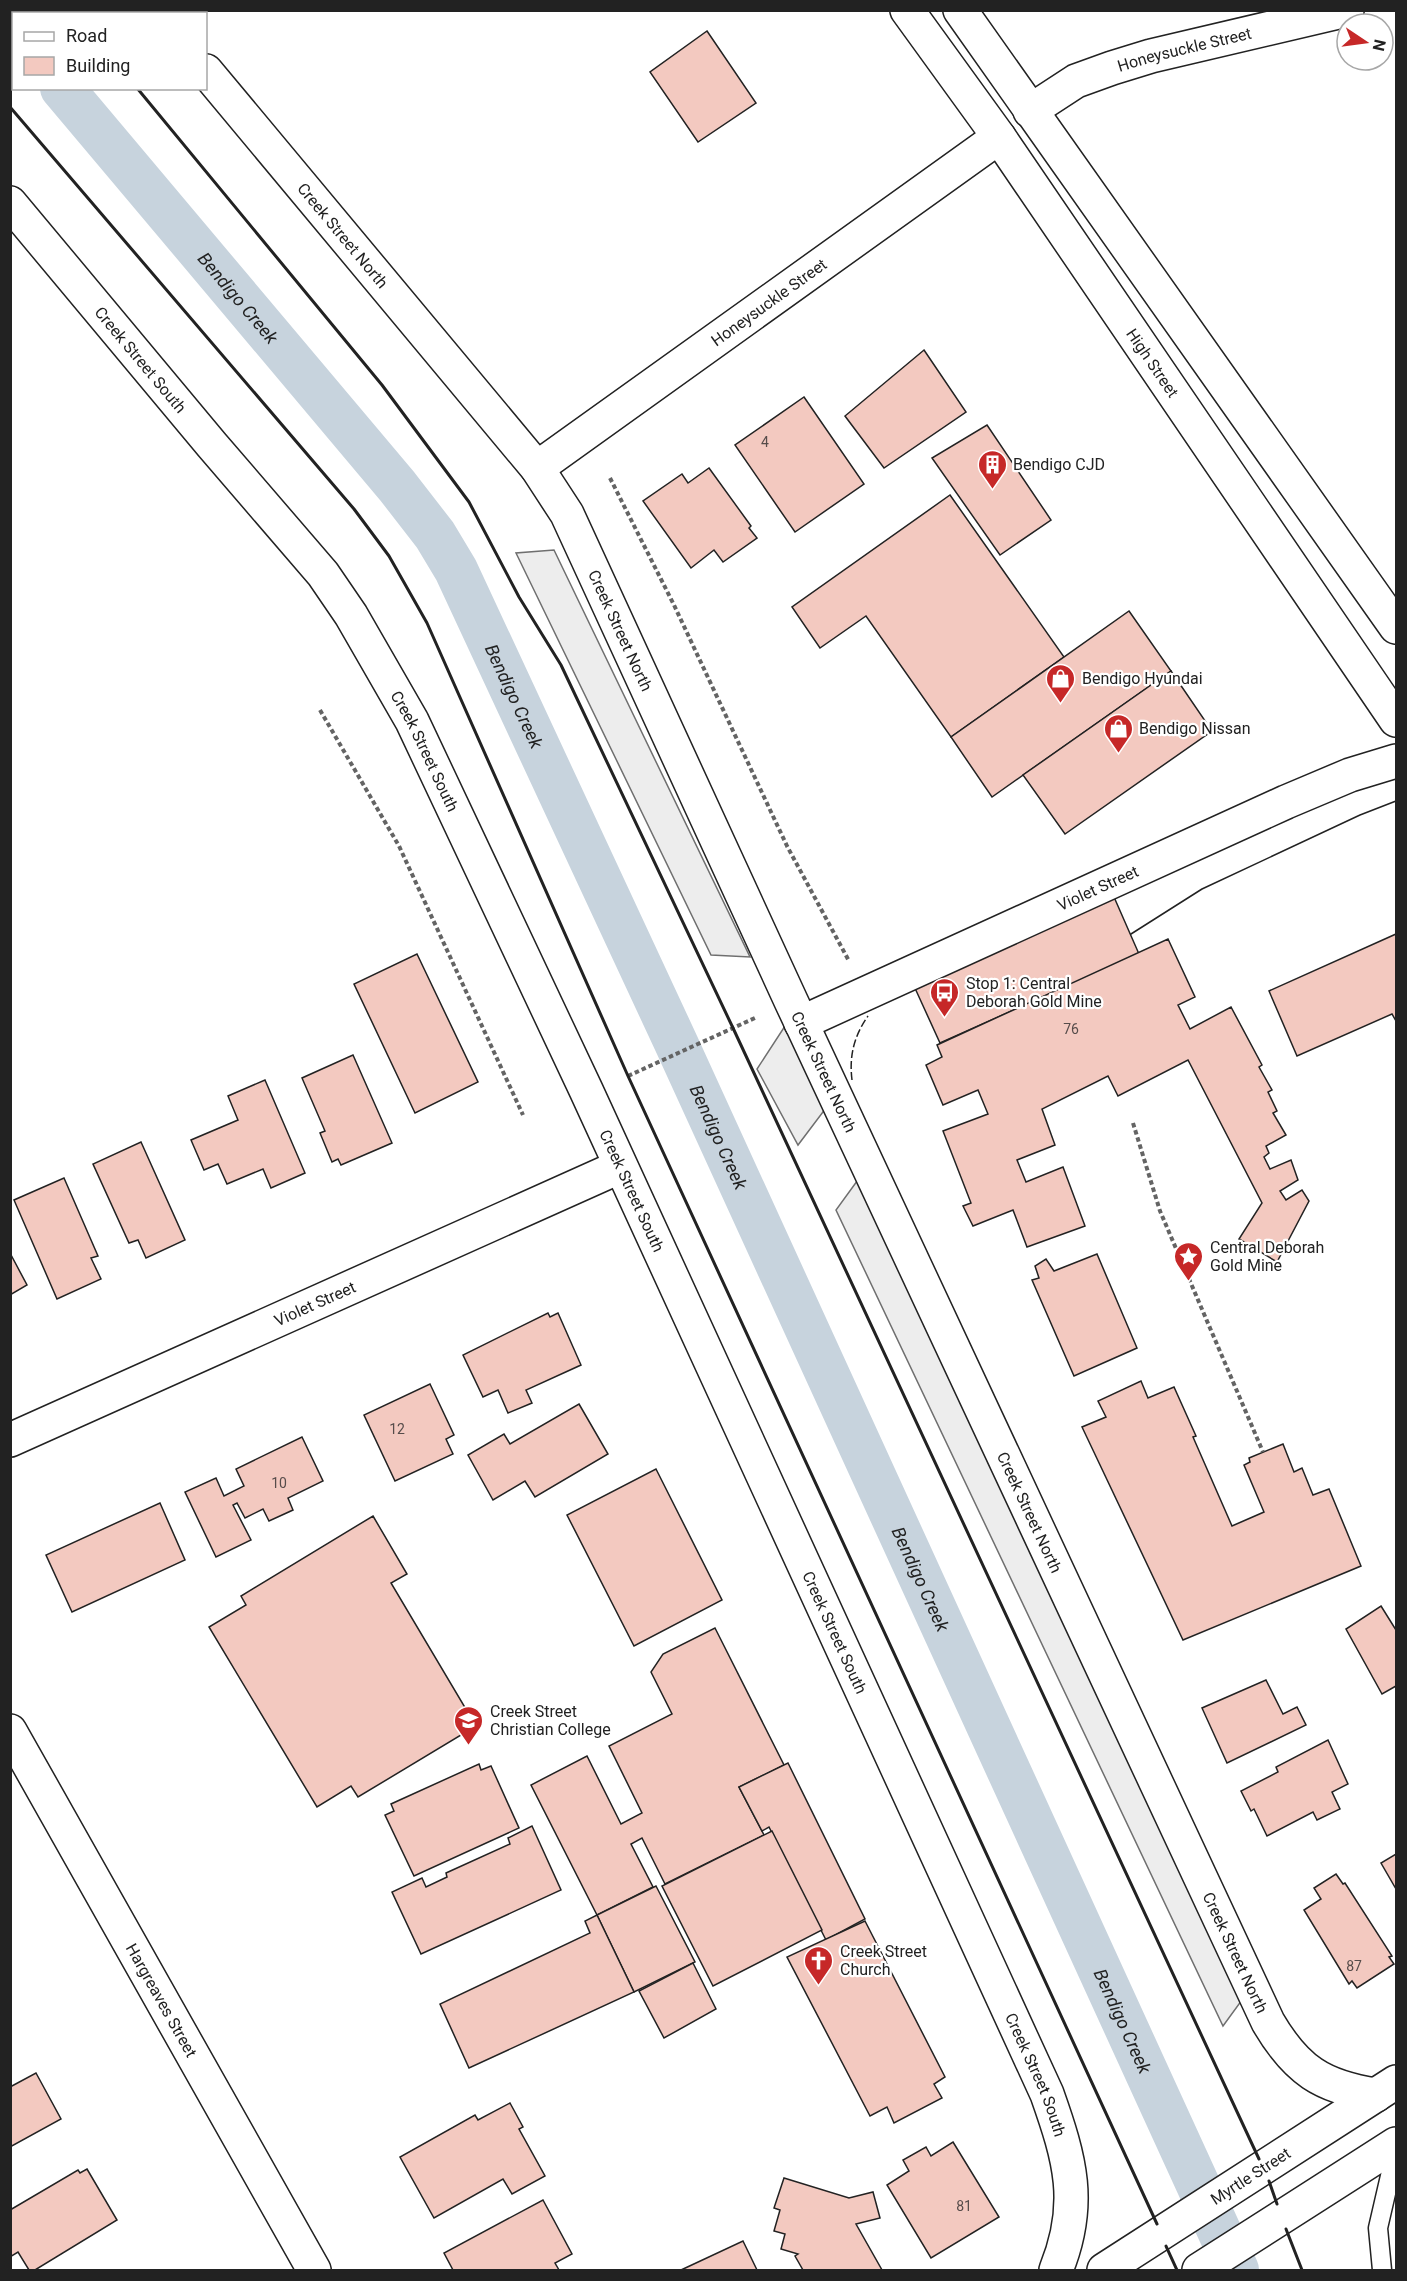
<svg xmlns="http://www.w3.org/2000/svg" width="1407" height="2281" font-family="Roboto,sans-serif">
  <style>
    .parking { fill: #ededed; stroke: #6f6f6f; stroke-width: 1.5 }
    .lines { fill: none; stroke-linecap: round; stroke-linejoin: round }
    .canal { stroke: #c7d3dd; stroke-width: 44 }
    .building { fill: #f3c9c0; stroke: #222; stroke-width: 1.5 }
    .lane-casing { stroke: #222; stroke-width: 21 }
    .street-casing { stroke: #222; stroke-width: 36 }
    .secondary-casing { stroke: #222; stroke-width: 36 }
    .highway-casing { stroke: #222; stroke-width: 36 }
    .path { stroke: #646464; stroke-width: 4; stroke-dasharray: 4.5 3; stroke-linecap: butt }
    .lane { stroke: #fff; stroke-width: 18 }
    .street { stroke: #fff; stroke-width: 33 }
    .secondary { stroke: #fff; stroke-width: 33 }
    .highway { stroke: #fff; stroke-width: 33 }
    .tram { stroke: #222; stroke-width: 1.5 }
    .fence { stroke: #222; stroke-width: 1.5; stroke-dasharray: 8 3; stroke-linecap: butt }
    .wall { stroke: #222; stroke-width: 3 }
    .labels { text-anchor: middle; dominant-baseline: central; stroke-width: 4.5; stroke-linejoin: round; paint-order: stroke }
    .number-label { font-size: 14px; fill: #564c4a }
    .street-label { font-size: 16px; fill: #222; stroke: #fff }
    .poi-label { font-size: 16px; fill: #222; stroke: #fff; text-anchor: start }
    .water-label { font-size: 18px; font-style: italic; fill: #222; stroke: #fff }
  </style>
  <rect width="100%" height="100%" fill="#fff"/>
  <g class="parking">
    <polygon points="554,550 750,957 711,955 516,553"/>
    <polygon points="785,1026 826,1108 798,1145 757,1069"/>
    <polygon points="860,1177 1242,2000 1223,2026 836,1210"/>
  </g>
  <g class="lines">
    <g class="canal">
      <polyline points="10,27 14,31"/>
      <path id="s1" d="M62,88L397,486L435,535L456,570L677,1045L1237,2270"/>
    </g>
  </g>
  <g class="building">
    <polygon points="707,31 756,103 698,142 650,72"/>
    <polygon points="924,350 966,412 884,468 845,416"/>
    <polygon points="804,397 864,484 795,532 735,445"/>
    <polygon points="987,425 1051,520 1000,555 932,458"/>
    <polygon points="709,468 751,526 749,528 757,538 723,562 714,550 691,568 643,501 682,474 688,483"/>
    <polygon points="950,495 1064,657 951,737 866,616 820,648 792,607"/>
    <polygon points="1129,611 1171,671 992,797 951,737"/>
    <polygon points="1171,671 1212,731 1065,834 1023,775"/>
    <polygon points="1114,897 1139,954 940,1043 914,986"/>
    <polygon points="1396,934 1396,1021 1392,1014 1297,1056 1269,991"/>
    <polygon points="1168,939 1195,997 1178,1005 1190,1029 1231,1007 1262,1065 1259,1067 1272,1090 1268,1092 1277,1111 1273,1113 1286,1135 1266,1146 1269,1153 1264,1157 1270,1169 1291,1160 1298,1180 1280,1191 1286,1200 1302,1190 1309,1201 1277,1262 1239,1239 1262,1203 1188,1060 1118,1096 1108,1076 1042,1109 1055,1145 1017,1160 1026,1182 1063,1167 1085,1226 1027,1247 1013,1210 973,1226 963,1206 971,1203 943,1131 988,1114 978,1090 943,1105 926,1065 942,1057 937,1045"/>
    <polygon points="417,954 478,1082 415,1113 354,984"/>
    <polygon points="353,1055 392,1143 341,1165 338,1159 332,1162 320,1133 325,1131 302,1078"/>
    <polygon points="265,1080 305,1173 271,1188 263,1169 227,1184 218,1164 204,1170 191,1140 238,1120 228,1096"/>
    <polygon points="141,1142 185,1240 146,1258 138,1240 129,1243 93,1164"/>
    <polygon points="64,1178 98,1256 91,1258 101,1279 57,1299 14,1200"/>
    <polygon points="10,1253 27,1285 10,1295"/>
    <polygon points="1097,1254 1137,1348 1074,1376 1032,1280 1039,1278 1035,1266 1046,1259 1054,1271"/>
    <polygon points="548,1313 550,1317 558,1313 581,1365 526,1390 532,1403 508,1413 498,1390 483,1397 463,1355"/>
    <polygon points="1141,1381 1148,1398 1174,1387 1196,1436 1193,1437 1232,1526 1264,1512 1244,1465 1250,1462 1249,1458 1283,1444 1294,1472 1302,1468 1313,1495 1329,1489 1361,1566 1183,1640 1082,1427 1106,1417 1098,1401"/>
    <polygon points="430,1384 454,1435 446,1439 453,1454 395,1481 364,1415"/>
    <polygon points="579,1404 608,1454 535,1497 525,1481 493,1500 468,1455 504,1434 510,1444"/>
    <polygon points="302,1437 323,1481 288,1498 293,1510 269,1521 263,1509 245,1518 237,1503 233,1505 251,1540 216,1557 185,1492 216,1478 224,1496 244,1486 236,1469"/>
    <polygon points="656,1469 722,1600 634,1646 567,1515"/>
    <polygon points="160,1503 185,1560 72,1612 46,1555"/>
    <polygon points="373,1516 407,1574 391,1583 476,1726 358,1797 351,1786 317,1807 209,1627 246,1605 241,1596"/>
    <polygon points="1381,1606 1396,1630 1396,1686 1382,1694 1346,1629"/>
    <polygon points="715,1628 784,1765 739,1787 764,1835 665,1884 642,1838 631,1844 653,1887 597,1915 531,1785 587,1756 621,1824 642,1813 609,1746 672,1714 651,1672 663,1654"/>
    <polygon points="1266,1680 1283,1714 1297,1707 1306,1725 1227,1763 1202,1708"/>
    <polygon points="1328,1740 1348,1784 1332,1792 1340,1809 1317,1820 1313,1812 1267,1836 1254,1809 1251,1811 1241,1791 1278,1772 1276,1767"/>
    <polygon points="788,1763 865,1919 826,1940 769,1827 762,1831 739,1787"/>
    <polygon points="479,1764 481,1770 491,1766 519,1828 414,1876 385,1815 394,1811 391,1804"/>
    <polygon points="532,1826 561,1890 421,1954 392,1892 422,1878 426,1887 447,1877 446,1873 510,1844 508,1838"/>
    <polygon points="772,1831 822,1930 713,1986 662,1886"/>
    <polygon points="1396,1854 1396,1889 1381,1863"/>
    <polygon points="1336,1874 1343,1884 1345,1883 1392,1956 1389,1957 1394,1964 1357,1988 1352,1981 1349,1984 1304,1910 1321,1899 1314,1888"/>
    <polygon points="656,1886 695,1962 634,1992 597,1915"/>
    <polygon points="597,1915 634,1992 469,2068 440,2004 590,1933 585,1921"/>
    <polygon points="865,1921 945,2077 934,2084 942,2098 894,2123 887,2107 870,2116 787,1957"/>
    <polygon points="693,1963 716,2009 664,2038 639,1991"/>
    <polygon points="36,2073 61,2119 10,2147 10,2087"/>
    <polygon points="510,2103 523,2127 519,2129 545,2176 512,2194 503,2179 434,2218 400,2157 475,2115 478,2120"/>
    <polygon points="953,2142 999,2217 931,2258 887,2185 909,2171 903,2160 926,2147 931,2156"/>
    <polygon points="87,2169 117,2220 35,2270 29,2270 18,2252 10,2257 10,2210 78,2170 80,2173"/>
    <polygon points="784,2178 849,2198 873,2192 880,2218 856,2224 882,2270 803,2270 795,2256 798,2254 781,2249 785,2234 774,2231 780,2210 774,2208"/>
    <polygon points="543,2200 572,2254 555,2263 559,2270 453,2270 444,2253"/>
    <polygon points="743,2241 757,2270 681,2270"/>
  </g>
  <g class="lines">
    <defs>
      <polyline id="lane" points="1382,2270 1378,2228 1396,2150"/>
      <g id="street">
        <polyline points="155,10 157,14"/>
        <path id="s2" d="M206,71L537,468L567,514L791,1001L1268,2022C1296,2070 1322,2087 1376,2095"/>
        <path id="s3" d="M1030,111L1076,81L1112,68L1151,56L1347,10"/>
        <path id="s4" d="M10,203L212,445L323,574L351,615L412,721L586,1090L1047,2094C1070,2159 1083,2204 1056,2270"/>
        <path id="s5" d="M537,468L999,137"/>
        <path id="s6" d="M801,1023L1286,802L1350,775L1396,761"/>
        <path id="s7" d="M10,1440L619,1167"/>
        <path id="s8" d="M10,1731L314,2270"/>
      </g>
      <g id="secondary">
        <path id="s9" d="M1104,2270L1396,2082"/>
        <polyline points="1199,2270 1396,2144"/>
      </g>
      <g id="highway">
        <path id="s10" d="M907,10L999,137L1396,720"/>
        <polyline points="960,10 1396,627"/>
      </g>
    </defs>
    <use href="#lane" class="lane-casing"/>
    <use href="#street" class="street-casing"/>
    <use href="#secondary" class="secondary-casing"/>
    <use href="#highway" class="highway-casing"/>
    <g class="path">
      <polyline points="610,478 674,605 787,846 849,961"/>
      <polyline points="320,710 399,846 523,1115"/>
      <polyline points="628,1076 757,1017"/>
      <polyline points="1133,1123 1160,1211 1263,1452"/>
    </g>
    <use href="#lane" class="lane"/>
    <use href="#street" class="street"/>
    <use href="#secondary" class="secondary"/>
    <use href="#highway" class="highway"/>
    <polyline class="tram" points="1131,934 1202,889 1360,815 1396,801"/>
    <path class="fence" d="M852,1080C849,1056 854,1036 868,1016"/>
    <g class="wall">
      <polyline points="73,10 75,14"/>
      <polyline points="137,88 382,385 469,502 519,597 561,665 733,1028 1259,2159"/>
      <polyline points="10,107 354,509 389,556 427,623 628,1076 1157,2224"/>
      <polyline points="1269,2181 1277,2204"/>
      <polyline points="1286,2229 1302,2270"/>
      <polyline points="1166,2246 1177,2270"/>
    </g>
  </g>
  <defs>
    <symbol id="building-pin" viewBox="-11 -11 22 30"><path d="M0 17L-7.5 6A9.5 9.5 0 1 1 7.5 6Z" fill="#c62828" stroke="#fff"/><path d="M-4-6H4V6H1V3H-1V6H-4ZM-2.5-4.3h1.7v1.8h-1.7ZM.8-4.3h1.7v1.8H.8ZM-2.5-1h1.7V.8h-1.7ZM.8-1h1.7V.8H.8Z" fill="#fff"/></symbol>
    <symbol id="shop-pin" viewBox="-11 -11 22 30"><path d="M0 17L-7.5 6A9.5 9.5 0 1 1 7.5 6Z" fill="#c62828" stroke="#fff"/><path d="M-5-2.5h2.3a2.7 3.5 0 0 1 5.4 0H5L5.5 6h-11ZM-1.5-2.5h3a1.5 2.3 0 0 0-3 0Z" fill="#fff"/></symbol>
    <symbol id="bus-pin" viewBox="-11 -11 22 30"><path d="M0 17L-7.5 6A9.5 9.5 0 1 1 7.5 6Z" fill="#c62828" stroke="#fff"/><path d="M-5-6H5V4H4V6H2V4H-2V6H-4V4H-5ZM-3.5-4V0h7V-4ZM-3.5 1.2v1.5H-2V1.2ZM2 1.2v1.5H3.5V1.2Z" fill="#fff"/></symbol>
    <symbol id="sight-pin" viewBox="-11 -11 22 30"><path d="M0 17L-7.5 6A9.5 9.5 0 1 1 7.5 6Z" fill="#c62828" stroke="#fff"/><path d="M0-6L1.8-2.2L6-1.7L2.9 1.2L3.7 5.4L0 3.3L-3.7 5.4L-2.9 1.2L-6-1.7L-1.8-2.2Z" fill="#fff"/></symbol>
    <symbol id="school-pin" viewBox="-11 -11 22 30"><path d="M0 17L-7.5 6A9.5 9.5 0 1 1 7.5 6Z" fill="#c62828" stroke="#fff"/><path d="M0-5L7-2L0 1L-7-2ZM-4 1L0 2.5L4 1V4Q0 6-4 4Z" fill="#fff"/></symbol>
    <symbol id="church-pin" viewBox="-11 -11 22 30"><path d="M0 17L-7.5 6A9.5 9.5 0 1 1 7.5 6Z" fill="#c62828" stroke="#fff"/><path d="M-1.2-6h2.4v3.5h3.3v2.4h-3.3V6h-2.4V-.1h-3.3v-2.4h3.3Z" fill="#fff"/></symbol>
  </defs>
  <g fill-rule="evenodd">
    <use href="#building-pin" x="976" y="448" width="33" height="45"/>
    <use href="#shop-pin" x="1044" y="662" width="33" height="45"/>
    <use href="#shop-pin" x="1102" y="712" width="33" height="45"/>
    <use href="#bus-pin" x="928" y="976" width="33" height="45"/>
    <use href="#sight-pin" x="1172" y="1240" width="33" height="45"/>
    <use href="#school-pin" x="452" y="1704" width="33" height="45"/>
    <use href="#church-pin" x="802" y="1944" width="33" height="45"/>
  </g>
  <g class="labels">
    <g class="number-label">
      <text x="765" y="442">4</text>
      <text x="1071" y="1029">76</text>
      <text x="397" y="1429">12</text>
      <text x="279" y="1483">10</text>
      <text x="1354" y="1966">87</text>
      <text x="964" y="2206">81</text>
    </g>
    <g class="street-label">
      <text stroke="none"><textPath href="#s3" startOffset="168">Honeysuckle Street</textPath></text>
      <text stroke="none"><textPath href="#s2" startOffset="214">Creek Street North</textPath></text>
      <text stroke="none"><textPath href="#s5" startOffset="285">Honeysuckle Street</textPath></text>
      <text stroke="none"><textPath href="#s4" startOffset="204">Creek Street South</textPath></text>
      <text stroke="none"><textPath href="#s10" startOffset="430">High Street</textPath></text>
      <text stroke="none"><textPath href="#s2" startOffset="700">Creek Street North</textPath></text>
      <text stroke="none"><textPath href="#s4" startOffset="690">Creek Street South</textPath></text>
      <text stroke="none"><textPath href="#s6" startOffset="326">Violet Street</textPath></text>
      <text stroke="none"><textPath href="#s2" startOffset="1186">Creek Street North</textPath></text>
      <text stroke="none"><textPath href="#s4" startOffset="1176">Creek Street South</textPath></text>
      <text stroke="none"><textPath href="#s7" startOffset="334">Violet Street</textPath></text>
      <text stroke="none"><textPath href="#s2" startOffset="1672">Creek Street North</textPath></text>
      <text stroke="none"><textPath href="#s4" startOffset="1662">Creek Street South</textPath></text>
      <text stroke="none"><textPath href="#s2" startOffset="2158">Creek Street North</textPath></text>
      <text stroke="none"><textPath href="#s8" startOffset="309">Hargreaves Street</textPath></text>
      <text stroke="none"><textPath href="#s4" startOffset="2148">Creek Street South</textPath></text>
      <text stroke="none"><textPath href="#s9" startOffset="174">Myrtle Street</textPath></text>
    </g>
    <g class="poi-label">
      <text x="1013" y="464">Bendigo CJD</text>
      <text x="1082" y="678">Bendigo Hyundai</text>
      <text x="1139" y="728">Bendigo Nissan</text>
      <text x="966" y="983">Stop 1: Central<tspan x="966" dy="18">Deborah Gold Mine</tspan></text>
      <text x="1210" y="1247">Central Deborah<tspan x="1210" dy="18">Gold Mine</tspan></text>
      <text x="490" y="1711">Creek Street<tspan x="490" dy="18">Christian College</tspan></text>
      <text x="840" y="1951">Creek Street<tspan x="840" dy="18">Church</tspan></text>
    </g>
    <g class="water-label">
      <text stroke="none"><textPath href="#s1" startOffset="274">Bendigo Creek</textPath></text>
      <text stroke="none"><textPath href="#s1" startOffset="762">Bendigo Creek</textPath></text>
      <text stroke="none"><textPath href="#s1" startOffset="1248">Bendigo Creek</textPath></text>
      <text stroke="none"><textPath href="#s1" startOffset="1734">Bendigo Creek</textPath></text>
      <text stroke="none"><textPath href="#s1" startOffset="2220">Bendigo Creek</textPath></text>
    </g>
  </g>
  <rect width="1407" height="2281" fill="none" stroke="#222222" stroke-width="24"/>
  <rect x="12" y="12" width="195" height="78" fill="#ffffff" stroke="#a7a7a7" stroke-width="1.5"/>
  <rect x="24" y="32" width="30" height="9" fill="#ffffff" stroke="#a7a7a7" stroke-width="1.5"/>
  <text x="66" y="42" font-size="18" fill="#222222">Road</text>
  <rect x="24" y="57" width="30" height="18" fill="#f3c9c0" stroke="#a7a7a7" stroke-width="1.5"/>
  <text x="66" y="72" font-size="18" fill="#222222">Building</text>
  <g transform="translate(1365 42) rotate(103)"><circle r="28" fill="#ffffff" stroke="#a7a7a7" stroke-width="1.5"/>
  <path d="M0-4.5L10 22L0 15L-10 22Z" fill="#c62828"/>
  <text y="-9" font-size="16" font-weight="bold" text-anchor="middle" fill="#222222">N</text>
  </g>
</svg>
